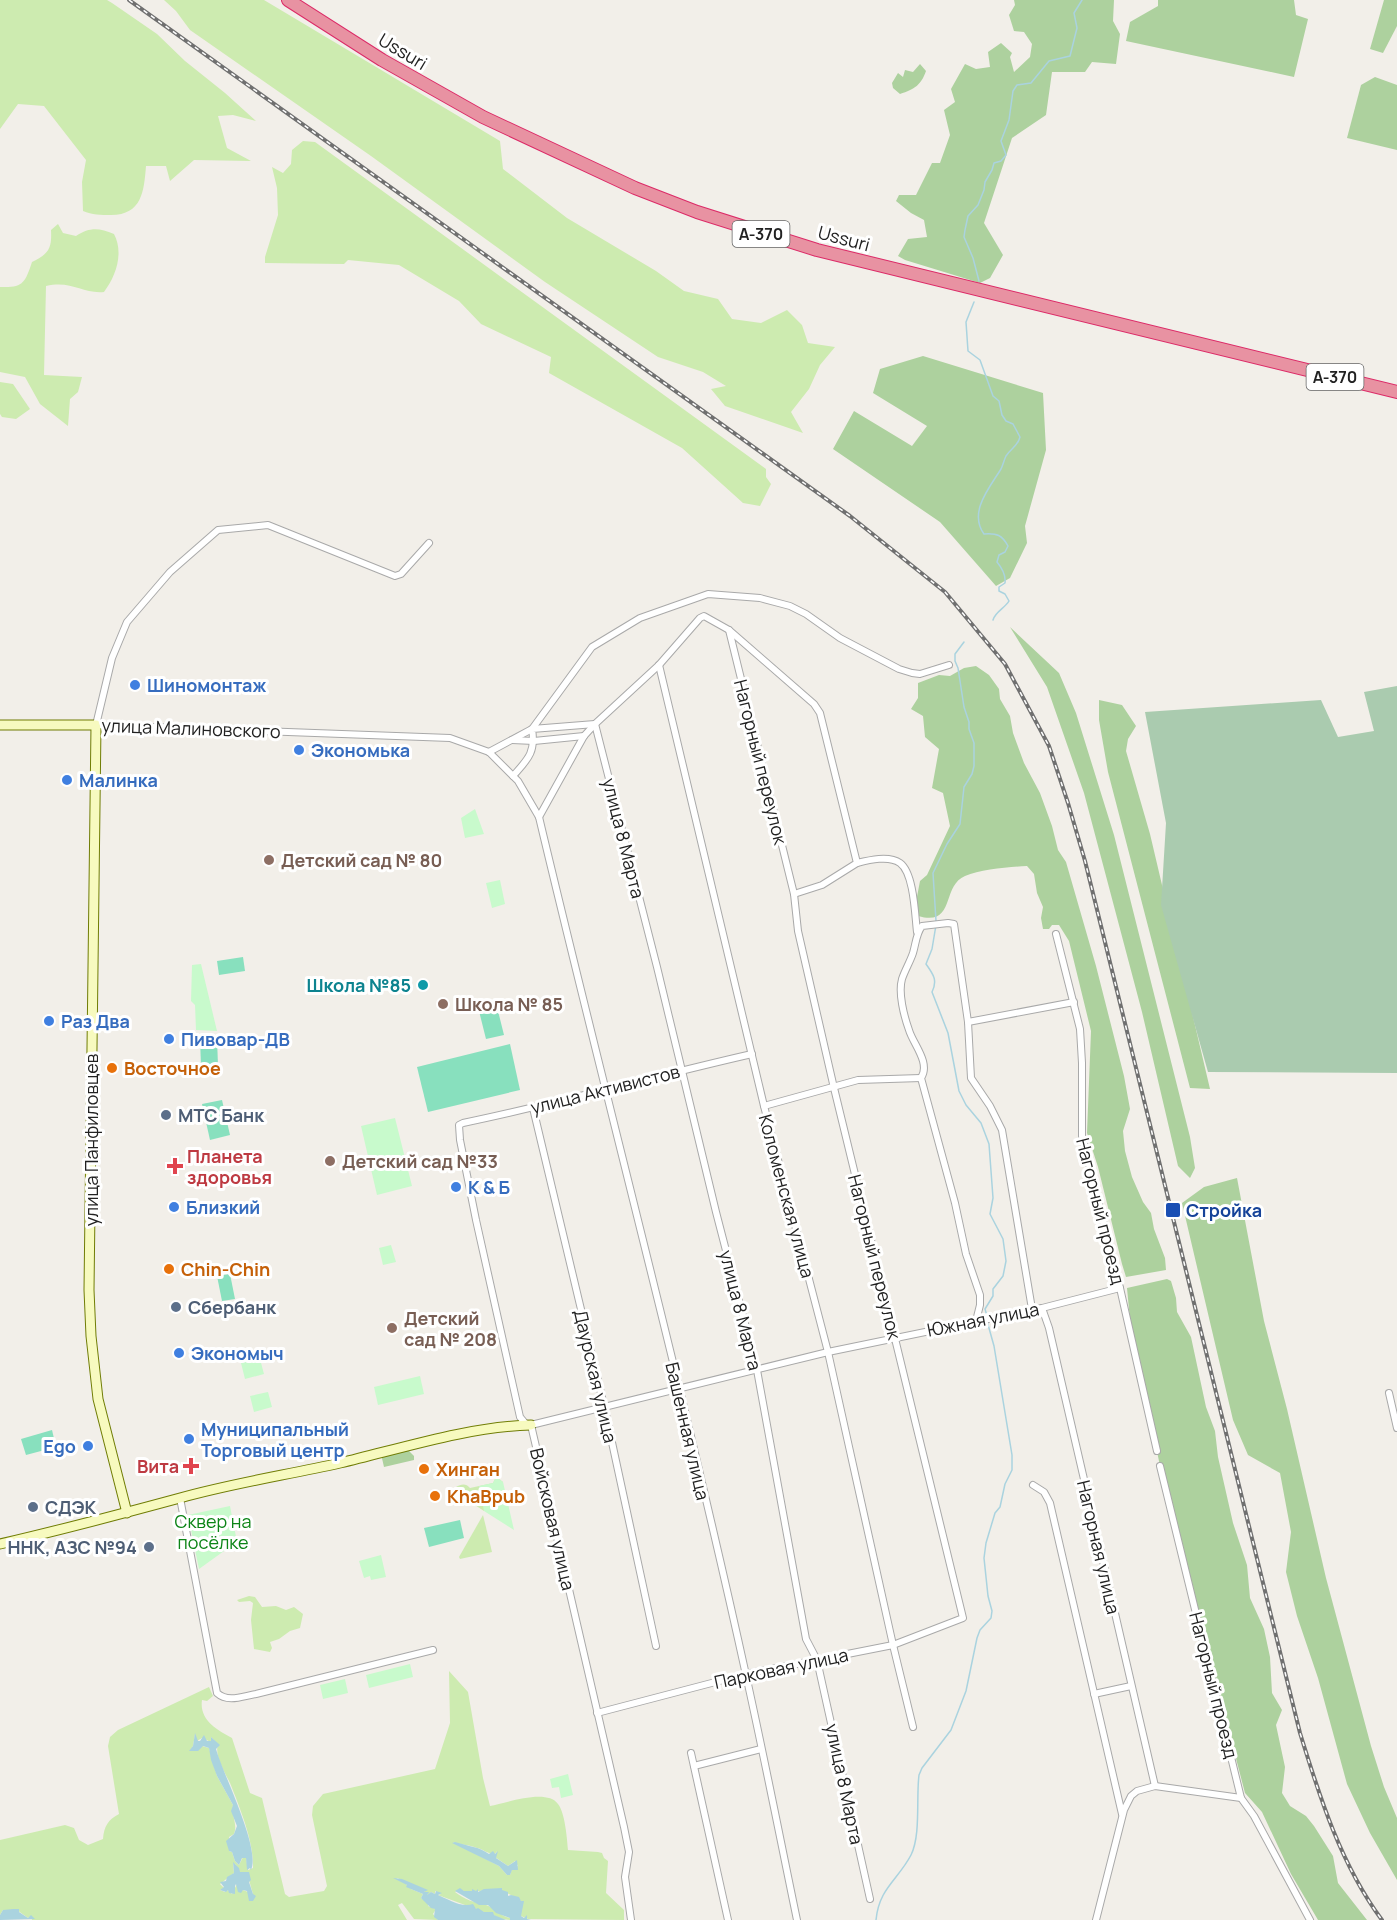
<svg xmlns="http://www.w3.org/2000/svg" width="1397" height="1920" font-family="Manrope,sans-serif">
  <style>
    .grass { fill: #cdebb0; fill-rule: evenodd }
    .forest { fill: #add19e }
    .cemetery { fill: #aacbaf }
    .park { fill: #c8facc }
    .pitch { fill: #88e0be }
    .water { fill: #aad3df }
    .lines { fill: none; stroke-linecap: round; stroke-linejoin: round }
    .stream { stroke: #aad3df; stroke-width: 1.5 }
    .street-casing { stroke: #a9a9a9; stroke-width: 8 }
    .secondary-casing { stroke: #707d05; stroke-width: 11 }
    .highway-casing { stroke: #dc2a67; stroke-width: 14 }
    .street { stroke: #fff; stroke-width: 6 }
    .secondary { stroke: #f7fabf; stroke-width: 9 }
    .highway { stroke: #e892a2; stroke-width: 12 }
    .rail-casing { stroke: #707070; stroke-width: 4 }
    .rail { stroke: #fff; stroke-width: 1.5; stroke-dasharray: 4.5; stroke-linecap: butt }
    .shop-dot { fill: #3f7fe0; stroke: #fff; stroke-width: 2 }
    .education-dot { fill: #8d6e63; stroke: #fff; stroke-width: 2 }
    .culture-dot { fill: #0f9aa8; stroke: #fff; stroke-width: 2 }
    .food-dot { fill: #e8710a; stroke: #fff; stroke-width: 2 }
    .service-dot { fill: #5c6f8a; stroke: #fff; stroke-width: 2 }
    .health-dot { fill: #e0444e; stroke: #fff; stroke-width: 2 }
    .transit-dot { fill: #1a4fb4; stroke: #fff; stroke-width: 2 }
    .labels { text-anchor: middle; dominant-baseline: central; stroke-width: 6; stroke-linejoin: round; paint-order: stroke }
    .shield { fill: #fff; stroke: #646464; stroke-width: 1.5 }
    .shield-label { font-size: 16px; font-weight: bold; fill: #222 }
    .street-label { font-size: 18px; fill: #222; stroke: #fff }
    .shop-label { font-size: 18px; font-weight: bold; fill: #366cbe; stroke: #fff; text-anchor: start }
    .education-label { font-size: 18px; font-weight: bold; fill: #785e54; stroke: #fff; text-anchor: start }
    .culture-label { font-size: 18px; font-weight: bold; fill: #0d838f; stroke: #fff; text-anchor: end }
    .food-label { font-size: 18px; font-weight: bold; fill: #c56008; stroke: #fff; text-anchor: start }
    .service-label { font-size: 18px; font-weight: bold; fill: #4e5e75; stroke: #fff; text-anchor: start }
    .health-label { font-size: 18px; font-weight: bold; fill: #be3a42; stroke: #fff; text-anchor: start }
    .transit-label { font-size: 18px; font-weight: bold; fill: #164399; stroke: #fff; text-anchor: start }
    .park-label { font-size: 18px; fill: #0c8416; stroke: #fff }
  </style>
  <rect width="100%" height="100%" fill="#f2efe9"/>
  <g class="grass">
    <path d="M0,0H107L112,3L157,34L185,61L225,93L256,121L233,115L218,116L227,148L251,161L194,160L170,181L166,166H146C144,191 142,215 111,215C101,215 92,215 83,211L82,182L86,160L44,106L18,104L0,129Z"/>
    <polygon points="164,0 264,0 500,141 503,169 567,218 656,271 684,291 718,299 732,319 761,323 787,310 802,325 808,343 835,347 820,365 809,389 791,412 803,433 725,406 711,389 726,386 703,372 658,357 545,282 371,156 190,30 176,11"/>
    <polygon points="303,141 315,142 766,469 766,477 771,484 760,506 743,503 682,448 549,373 551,357 481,324 459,301 399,265 348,260 344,264 265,263 265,257 278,215 277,188 272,167 283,173 291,164 292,150"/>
    <path d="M58,224L63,233L76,236C90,227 99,228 114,234C124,253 116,276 104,292C82,294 72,280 46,286L44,375L82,377L78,392L70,399L68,426L40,404L25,377L0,372V287C23,288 25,283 32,262C49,254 52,248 51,230Z"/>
    <polygon points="0,382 13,384 30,409 16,419 2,417 0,414"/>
    <path d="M495,1479H499L503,1482L484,1511L455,1492L456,1487C461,1484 466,1483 470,1488L493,1483Z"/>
    <polygon points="483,1515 492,1552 460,1559 459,1557"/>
    <polygon points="249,1596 255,1597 262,1607 276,1606 286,1610 294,1607 303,1614 300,1628 290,1631 279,1639 270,1642 272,1648 270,1652 254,1649 251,1620 253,1603 250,1601 239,1602 237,1600"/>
    <path d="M449,1671L468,1692L483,1778L490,1806C506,1803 547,1788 558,1804C565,1813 567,1838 568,1850L598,1852L602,1853L604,1858L608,1861L606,1893L624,1910V1920L528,1919L521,1916V1901C515,1897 501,1889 494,1889C483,1889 470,1896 460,1889L455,1892C464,1899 475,1903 486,1905C493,1907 500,1916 510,1918V1920L501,1919L490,1913L484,1912L438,1895L441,1894L435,1891V1894L431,1892L428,1895L424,1893L425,1890L424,1889L397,1878H396L405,1883L411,1889L423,1894L421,1898L428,1903V1906L436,1909L433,1914L438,1920L414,1919L402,1903L398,1905L407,1920H32L31,1916L28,1918L17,1910H3L0,1915V1840L65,1825L74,1828L79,1840L88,1845L103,1839C104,1826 108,1820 119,1814L108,1746L110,1737L118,1730L209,1687L213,1696L207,1701L202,1700C199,1720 217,1730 232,1738L250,1793L262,1798L285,1894L289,1897L324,1891L327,1886L312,1815L313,1806L323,1794L435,1769L450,1723ZM195,1734L197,1741L202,1738L211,1742V1737L218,1744C214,1755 225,1773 230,1783C240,1808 254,1842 253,1868L248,1870L246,1858L243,1857L239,1865L235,1861L232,1852L229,1851V1837L234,1834C238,1824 231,1816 233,1805L217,1776L209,1748L202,1746L190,1751L193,1746ZM453,1842C462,1845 470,1845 477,1848C483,1849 487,1854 495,1854L497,1851L495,1857L508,1866L515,1861L518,1866L512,1869L510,1875H507L499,1866ZM233,1863L236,1865L237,1868H239V1872L247,1873L253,1894L252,1901L248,1892L243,1890L241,1891L237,1884L232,1894L228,1890L225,1892L220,1890L224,1888L220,1884L234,1873Z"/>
  </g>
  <g class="forest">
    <polygon points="1014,0 1114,0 1113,21 1120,34 1116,64 1092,62 1085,72 1052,72 1046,115 1012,138 984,223 1003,255 990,278 980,283 905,260 898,256 908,239 927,237 924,220 911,213 896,201 899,195 916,195 932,163 940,163 950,135 944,110 955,102 951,89 965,64 976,69 990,67 988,52 1001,43 1012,53 1010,57 1014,72 1030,57 1032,44 1024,32 1014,31 1009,15 1015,5"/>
    <polygon points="1158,0 1294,0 1296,15 1308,19 1294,77 1126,41 1130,22 1158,6"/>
    <polygon points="1384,0 1397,0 1397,26 1383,53 1370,49"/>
    <path d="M920,64L926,71C921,85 915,89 900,94L893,88L892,83L898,73L903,77L905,70L913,72Z"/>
    <polygon points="1375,77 1397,85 1397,150 1347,138 1361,85"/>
    <polygon points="923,356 1043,393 1046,450 1025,526 1027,543 1010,578 996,586 940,522 833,449 854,411 912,446 927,426 873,393 880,369"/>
    <polygon points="1010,627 1059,673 1076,713 1114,835 1190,1137 1195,1168 1190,1178 1178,1166 1142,1012 1084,793 1047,687"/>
    <path d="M976,666L989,675L999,689L1000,699L1010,716L1013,733L1024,763L1040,793L1052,826L1058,850L1066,862L1096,966L1124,1076L1130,1109L1123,1131L1125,1151L1132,1177L1143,1202L1151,1213L1154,1229L1165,1258L1166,1270L1126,1277L1122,1264L1098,1167L1087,1133L1091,1031L1069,941L1059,925H1052L1049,929H1043L1041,918L1043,907L1037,893L1034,874L1027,866C1009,867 981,869 965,876C941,886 956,927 918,916L916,902L920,881L927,875L950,826L943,793L932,788L939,749L925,737L923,716L911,709L918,698V683L939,675L950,676L964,668Z"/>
    <polygon points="1099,700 1122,705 1136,726 1128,739 1126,751 1150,834 1210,1089 1190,1088 1108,772 1099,720"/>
    <polygon points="1237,1178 1264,1321 1287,1409 1326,1578 1371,1746 1384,1787 1397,1818 1397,1880 1370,1833 1347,1784 1318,1678 1297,1616 1286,1572 1291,1532 1280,1473 1248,1455 1233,1420 1182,1203 1204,1187"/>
    <polygon points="1167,1279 1171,1281 1176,1298 1177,1312 1191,1337 1206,1407 1215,1431 1218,1457 1233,1523 1247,1565 1250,1598 1264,1629 1270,1657 1272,1693 1282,1710 1276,1725 1285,1767 1282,1793 1290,1806 1306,1816 1314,1826 1333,1856 1338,1883 1367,1920 1318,1920 1291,1874 1262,1812 1245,1793 1160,1466 1130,1320 1127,1288"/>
    <polygon points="406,1448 414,1456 414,1460 384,1467 381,1454"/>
  </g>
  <polygon class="cemetery" points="1397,686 1397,1073 1208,1072 1161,905 1166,823 1145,712 1321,700 1338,737 1374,731 1364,692"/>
  <g class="park">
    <polygon points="475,809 484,834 465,838 461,818"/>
    <polygon points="500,880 505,904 492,908 486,883"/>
    <polygon points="201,964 217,1031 196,1030 195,1005 191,1001 192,965"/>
    <polygon points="395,1118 412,1186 377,1195 361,1126"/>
    <polygon points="391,1245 396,1262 383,1265 379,1248"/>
    <polygon points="260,1359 264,1374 245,1379 241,1363"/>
    <polygon points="420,1376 424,1394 378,1405 374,1387"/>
    <polygon points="268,1392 272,1407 254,1412 250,1396"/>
    <polygon points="495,1479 499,1479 503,1482 514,1530 484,1511 479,1486 493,1483"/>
    <polygon points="230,1506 238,1547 224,1551 199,1569 188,1515"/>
    <polygon points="381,1555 386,1577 371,1580 370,1576 364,1578 359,1561"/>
    <polygon points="410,1664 413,1677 369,1688 366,1675"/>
    <polygon points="345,1679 348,1693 323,1699 320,1685"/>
    <polygon points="568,1774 573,1795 561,1798 559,1787 552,1788 550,1779"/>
  </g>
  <g class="pitch">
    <polygon points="243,957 245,971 219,975 217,961"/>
    <polygon points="497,1007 504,1035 486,1039 479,1011"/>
    <polygon points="217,1038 218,1066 201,1066 200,1039"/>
    <polygon points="510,1044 520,1090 428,1112 417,1067"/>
    <polygon points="222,1100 230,1135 210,1140 202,1104"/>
    <polygon points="230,1274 235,1299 222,1301 217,1276"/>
    <polygon points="52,1430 56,1447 26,1455 21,1439"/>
    <polygon points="460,1520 464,1538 429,1547 424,1528"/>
  </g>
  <g class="water">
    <path d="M195,1733L198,1741H200L204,1735L207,1741H211V1737L220,1745L216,1749C223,1774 261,1849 251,1870L250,1868L247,1870L246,1858H242L239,1865L235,1861L232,1852L229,1851L226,1841L234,1834L237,1826L231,1811L233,1805L217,1776L211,1760L209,1748L203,1746L198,1751H189L193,1746Z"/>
    <path d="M455,1842C470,1847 478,1846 489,1854L493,1851L495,1854L498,1851L496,1858L508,1866L517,1860L518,1870H512L510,1875H507L499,1866L452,1843Z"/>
    <polygon points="233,1862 239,1868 240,1872 249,1872 251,1880 249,1882 253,1894 256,1896 253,1901 249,1901 247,1891 243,1890 241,1893 238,1892 236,1884 235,1886 235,1894 229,1893 228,1890 226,1892 220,1890 224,1887 220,1882 226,1881 227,1877 234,1873"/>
    <path d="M393,1878L402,1879L428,1890L424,1892H429L427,1895L431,1892L435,1894L436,1891L442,1893L438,1895C448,1899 461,1908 473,1904L476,1909L478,1908L484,1912H493L494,1915L506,1920H438L434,1917L435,1909L431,1908L421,1898L423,1894L406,1887L407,1885Z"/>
    <polygon points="460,1888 464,1891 472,1891 472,1889 476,1891 478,1889 478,1892 484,1889 502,1888 502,1890 508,1892 508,1896 511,1895 519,1897 521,1901 524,1901 521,1916 524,1918 527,1915 527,1919 531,1920 510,1920 510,1918 496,1913 488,1905 479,1905 455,1891"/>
    <polygon points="13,1909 19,1909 19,1912 28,1918 31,1915 35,1919 0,1920 0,1915 3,1910"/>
  </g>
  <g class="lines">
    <g class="stream">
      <polyline points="979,281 973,258 964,237 965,230 968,216 978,205 984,190 985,182 992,170 994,163 1001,161 1006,155 1001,141 1009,120 1013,91 1017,85 1031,83 1049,61 1070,56 1077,28 1074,13 1082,0"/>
      <path d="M974,302L966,322L968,351L980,360L993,396L999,401L1002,415L1006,421L1013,424L1020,437C1018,446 1011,448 1006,456C1004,460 1003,465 1001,469C990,487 968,512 984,534C997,533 1002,535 1008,546L1005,552L999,555L997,562C1002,568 1006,575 1005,583L999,587V591L1005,594L1009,601C1005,608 995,612 993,620"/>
      <polyline points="936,921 933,873 947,844 960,824 964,787 972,774 974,766 974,743 969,729 969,722 964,707 958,668 955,661 955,654 964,642"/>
      <path d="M936,925L932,949L926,964C933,974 938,980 932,992L948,1033L959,1091L966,1105L981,1123L989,1144L993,1198L990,1214L1003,1239L1006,1261L1003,1276L993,1289V1296L985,1309L987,1316"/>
      <path d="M876,1920C879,1888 898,1880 911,1855C921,1835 916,1798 919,1775L922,1768L951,1730L966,1691L977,1638L980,1630L991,1618L992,1611L988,1596L984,1558L986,1543L995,1513L1000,1507L1005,1484L1012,1470V1455L994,1346L987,1321"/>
    </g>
    <defs>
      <g id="street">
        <path d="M429,543L401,574L395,576L268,525L218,530L170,572L127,622L112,658L96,725L450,738L489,752L518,781L539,817C607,1103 683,1388 746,1675C764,1756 780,1838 797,1920"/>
        <polyline points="659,665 764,1106 828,1352 893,1645 913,1727"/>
        <polyline points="512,740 534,741 584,736"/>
        <polyline points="489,752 532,729 592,647 640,618 708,594 760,598 790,606 806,614 840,638 899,669 912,673 920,674 949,665"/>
        <path d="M513,776C527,760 536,753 532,729L595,724L657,967L716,1212L757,1370L806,1639L817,1660L870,1899"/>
        <polyline points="539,817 584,736 595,724 659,665 700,618 704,616 729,630 814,704 820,713 857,863 822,885 794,894"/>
        <path d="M857,863C869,860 889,855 900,863C914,873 915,915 917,932"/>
        <polyline points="1056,934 1080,1029 1082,1063 1082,1136 1120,1288 1157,1451"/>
        <polyline points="968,1022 1074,1002"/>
        <polyline points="764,1106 858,1080 921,1078"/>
        <polyline points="533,1108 605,1410 656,1646"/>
        <polyline points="1042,1308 1049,1328 1155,1786"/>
        <path d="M976,1321L980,1305V1295L966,1254L955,1203L921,1078C931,1063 913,1044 909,1030C904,1016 898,993 902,979C905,970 910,962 913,953C916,943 916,934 922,926L948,923L954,924L968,1022L971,1078L990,1106L1002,1130L1032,1309"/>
        <polyline points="1389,1393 1397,1428"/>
        <polyline points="531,1425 828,1352 1042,1308 1120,1288"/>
        <polyline points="1160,1466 1241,1798"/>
        <polyline points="1033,1485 1044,1492 1050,1503 1122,1814"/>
        <path d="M180,1498L217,1693C228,1703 243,1696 256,1694L433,1650"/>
        <polyline points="1094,1694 1131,1686"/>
        <polyline points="597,1713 746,1674 893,1645 963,1618 834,1088 798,931 794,894 729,630"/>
        <polyline points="691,1753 728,1920"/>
        <polyline points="694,1766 761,1749"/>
        <path d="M631,1920L625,1877L629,1852L624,1827L531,1425L525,1423L520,1417L476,1220L460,1140L459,1125L463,1123C560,1103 655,1076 752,1054"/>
        <polyline points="1096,1920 1124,1810 1131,1796 1137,1791 1155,1786 1241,1798 1254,1816 1310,1920"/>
      </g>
      <g id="secondary">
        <polyline points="0,725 96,725 89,1290 91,1336 98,1399 127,1513"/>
        <path d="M0,1544C61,1530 121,1514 180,1498C233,1483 287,1475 340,1463C403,1448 467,1427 531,1425"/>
      </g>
      <polyline id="highway" points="288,0 382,60 483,117 635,188 697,212 817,250 1397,392"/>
    </defs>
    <use href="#street" class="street-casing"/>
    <use href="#secondary" class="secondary-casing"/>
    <use href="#highway" class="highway-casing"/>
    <use href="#street" class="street"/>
    <use href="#secondary" class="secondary"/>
    <use href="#highway" class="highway"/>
    <defs>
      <path id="rail" d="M129,0L850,516L945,592L1005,664L1049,746L1068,803L1085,861L1300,1733C1320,1798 1341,1865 1382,1920"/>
    </defs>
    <use href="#rail" class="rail-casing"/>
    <use href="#rail" class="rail"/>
  </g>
  <g class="shop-dot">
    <circle cx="135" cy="685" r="6"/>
    <circle cx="299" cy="750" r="6"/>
    <circle cx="67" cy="780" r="6"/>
    <circle cx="49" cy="1021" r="6"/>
    <circle cx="169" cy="1039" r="6"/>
    <circle cx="456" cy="1187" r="6"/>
    <circle cx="174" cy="1207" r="6"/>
    <circle cx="179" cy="1353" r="6"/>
    <circle cx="189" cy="1439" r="6"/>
    <circle cx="88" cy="1446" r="6"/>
  </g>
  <g class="education-dot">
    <circle cx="269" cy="860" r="6"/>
    <circle cx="443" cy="1004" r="6"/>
    <circle cx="330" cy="1161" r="6"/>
    <circle cx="392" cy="1328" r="6"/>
  </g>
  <circle class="culture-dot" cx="423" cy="985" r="6"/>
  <g class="food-dot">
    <circle cx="112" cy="1068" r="6"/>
    <circle cx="169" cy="1269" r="6"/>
    <circle cx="424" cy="1469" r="6"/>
    <circle cx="435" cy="1496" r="6"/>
  </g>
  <g class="service-dot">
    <circle cx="166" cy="1115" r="6"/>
    <circle cx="176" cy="1307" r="6"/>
    <circle cx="33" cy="1507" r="6"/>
    <circle cx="149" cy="1547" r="6"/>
  </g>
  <g class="health-dot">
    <path d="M172 1157h6v6h6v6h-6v6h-6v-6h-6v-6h6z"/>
    <path d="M188 1457h6v6h6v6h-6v6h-6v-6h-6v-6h6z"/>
  </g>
  <rect class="transit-dot" x="1165" y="1202" width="16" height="16" rx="3"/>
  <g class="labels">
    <g class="shield">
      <rect x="732.5" y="221" width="57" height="26" rx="4.5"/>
      <rect x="1306.5" y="364" width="57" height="26" rx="4.5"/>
    </g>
    <g class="shield-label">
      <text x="761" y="234">А-370</text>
      <text x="1335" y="377">А-370</text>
    </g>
    <g class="street-label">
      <text transform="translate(403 51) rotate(31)">Ussuri</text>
      <text transform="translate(844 238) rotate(15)">Ussuri</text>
      <text transform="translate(191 728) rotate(2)">улица Малиновского</text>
      <text transform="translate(761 762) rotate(76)">Нагорный переулок</text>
      <text transform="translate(624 838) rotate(76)">улица 8 Марта</text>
      <text transform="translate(605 1089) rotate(-14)">улица Активистов</text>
      <text transform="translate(91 1140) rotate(-90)">улица Панфиловцев</text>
      <text transform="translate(787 1196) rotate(75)">Коломенская улица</text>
      <text transform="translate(1101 1211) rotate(76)">Нагорный проезд</text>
      <text transform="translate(875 1257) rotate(76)">Нагорный переулок</text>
      <text transform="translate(741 1310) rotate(76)">улица 8 Марта</text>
      <text transform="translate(983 1319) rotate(-11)">Южная улица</text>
      <text transform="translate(596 1376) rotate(77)">Даурская улица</text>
      <text transform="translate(688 1431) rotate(77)">Башенная улица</text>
      <text transform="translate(553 1519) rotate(77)">Войсковая улица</text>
      <text transform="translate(1099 1547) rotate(77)">Нагорная улица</text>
      <text transform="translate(781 1668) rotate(-12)">Парковая улица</text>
      <text transform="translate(1214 1685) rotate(76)">Нагорный проезд</text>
      <text transform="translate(845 1784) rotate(78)">улица 8 Марта</text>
    </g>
    <g class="shop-label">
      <text x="147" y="685">Шиномонтаж</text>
      <text x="311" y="750">Экономька</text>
      <text x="79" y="780">Малинка</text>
      <text x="61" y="1021">Раз Два</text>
      <text x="181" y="1039">Пивовар-ДВ</text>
      <text x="468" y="1187">К &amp; Б</text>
      <text x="186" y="1207">Близкий</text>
      <text x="191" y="1353">Экономыч</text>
      <text x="201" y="1429">Муниципальный<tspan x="201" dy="21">Торговый центр</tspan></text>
      <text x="76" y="1446" text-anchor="end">Ego</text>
    </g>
    <g class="education-label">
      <text x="281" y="860">Детский сад № 80</text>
      <text x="455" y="1004">Школа № 85</text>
      <text x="342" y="1161">Детский сад №33</text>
      <text x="404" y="1318">Детский<tspan x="404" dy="21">сад № 208</tspan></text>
    </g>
    <g class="culture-label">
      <text x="411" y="985">Школа №85</text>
    </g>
    <g class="food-label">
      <text x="124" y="1068">Восточное</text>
      <text x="181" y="1269">Chin-Chin</text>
      <text x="436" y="1469">Хинган</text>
      <text x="447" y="1496">KhaBpub</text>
    </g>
    <g class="service-label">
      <text x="178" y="1115">МТС Банк</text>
      <text x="188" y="1307">Сбербанк</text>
      <text x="45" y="1507">СДЭК</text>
      <text x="137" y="1547" text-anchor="end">ННК, АЗС №94</text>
    </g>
    <g class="health-label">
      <text x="187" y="1156">Планета<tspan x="187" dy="21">здоровья</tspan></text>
      <text x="179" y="1466" text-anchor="end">Вита</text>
    </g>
    <g class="transit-label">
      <text x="1186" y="1210">Стройка</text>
    </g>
    <g class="park-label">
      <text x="213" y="1521">Сквер на<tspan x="213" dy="21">посёлке</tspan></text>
    </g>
  </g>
</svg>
